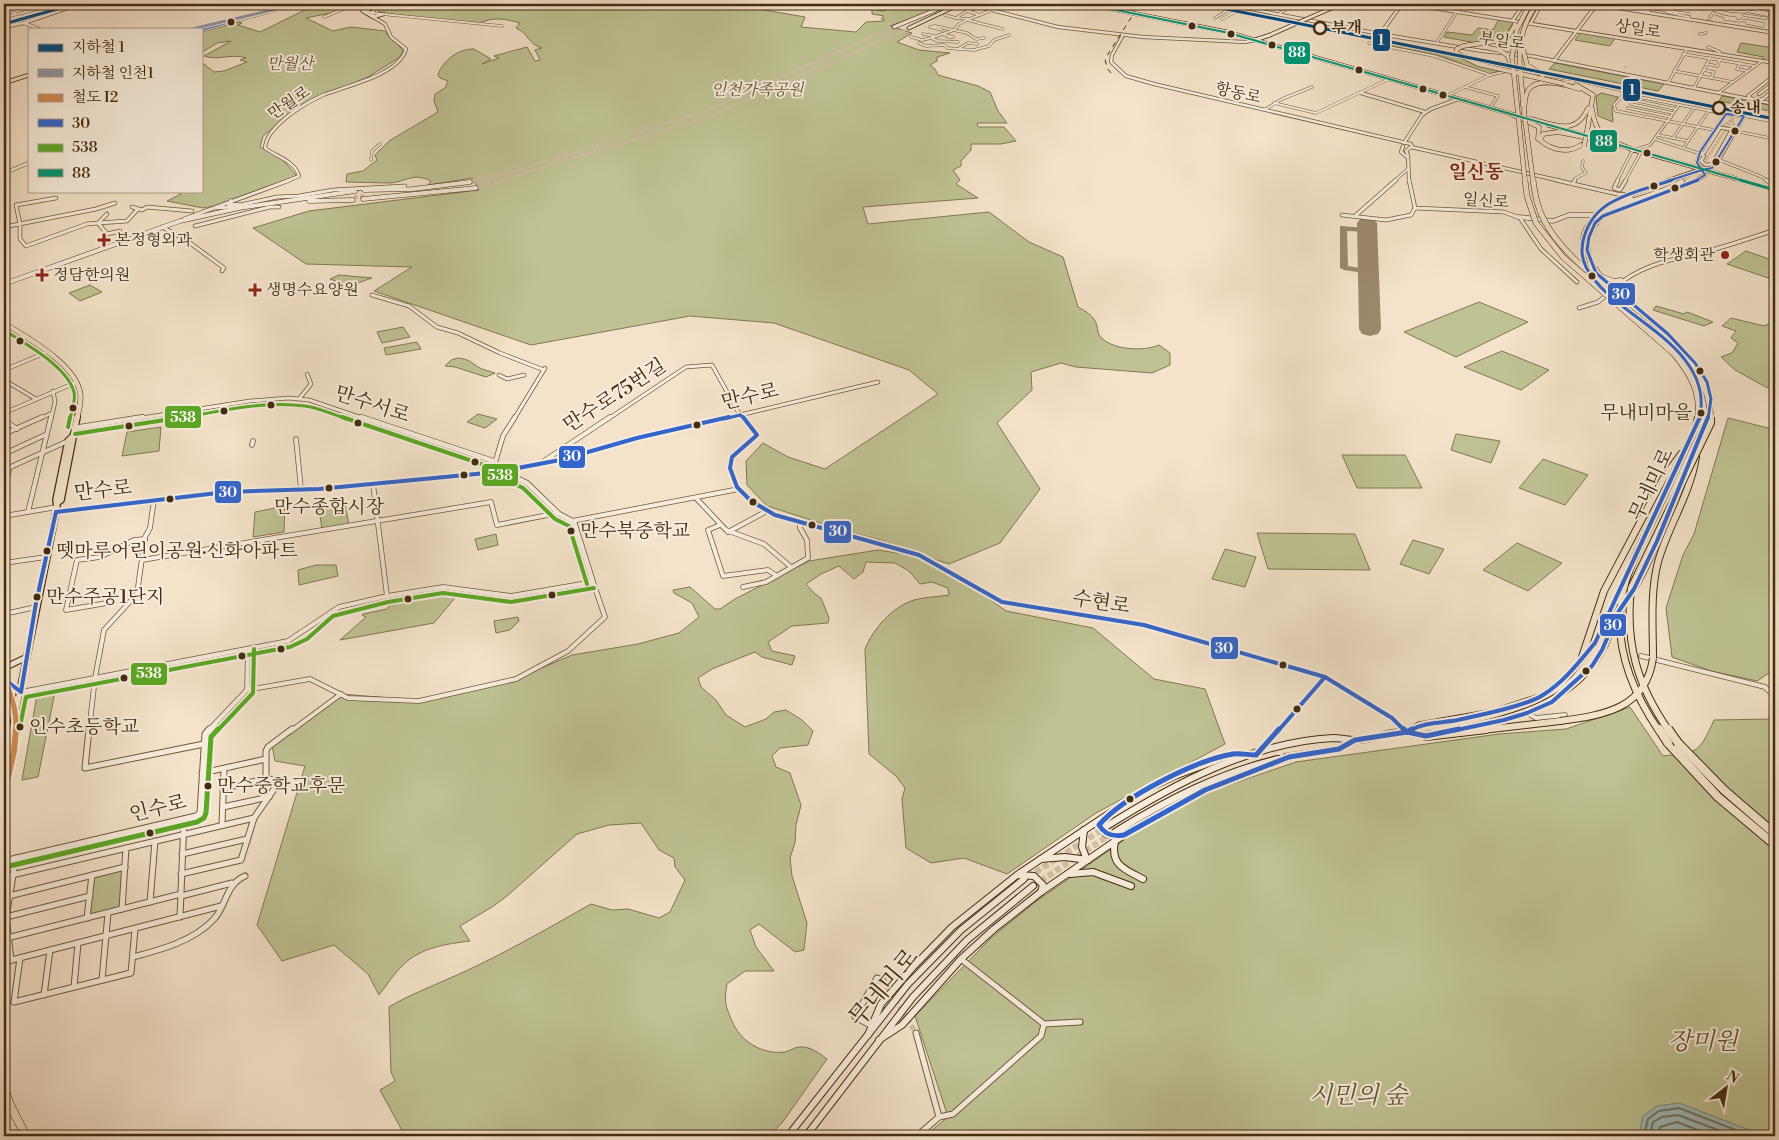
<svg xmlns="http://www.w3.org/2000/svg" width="1779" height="1140" font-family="'Libre Bodoni','Noto Serif KR',serif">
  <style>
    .green { fill: #bfc394; stroke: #817852 }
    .water { fill: #9dbdbc; stroke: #798378 }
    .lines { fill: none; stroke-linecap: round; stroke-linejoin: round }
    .shore { stroke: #707466; stroke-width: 2 }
    .taxiway { fill: #9c886e; fill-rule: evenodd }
    .runway { fill: #9c886e; fill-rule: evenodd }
    .minor-tunnel-far2 { stroke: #d1bea5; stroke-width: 2; stroke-dasharray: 2 1; stroke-linecap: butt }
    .minor-tunnel-far1 { stroke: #d1bea5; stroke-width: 3; stroke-dasharray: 3 1; stroke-linecap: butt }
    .minor-tunnel { stroke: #d1bea5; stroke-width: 5; stroke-dasharray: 5 2.5; stroke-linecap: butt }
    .tertiary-tunnel-far1 { stroke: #d1bea5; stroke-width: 2.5; stroke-dasharray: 2.5 1; stroke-linecap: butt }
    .tertiary-tunnel { stroke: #d1bea5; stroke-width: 3; stroke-dasharray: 3 2; stroke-linecap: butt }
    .secondary-tunnel-far2 { stroke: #d1bea5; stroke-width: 3; stroke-dasharray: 3 1; stroke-linecap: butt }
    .secondary-tunnel-far1 { stroke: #d1bea5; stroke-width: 4; stroke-dasharray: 4 2; stroke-linecap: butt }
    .secondary-tunnel { stroke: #d1bea5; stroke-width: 6; stroke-dasharray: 6 3; stroke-linecap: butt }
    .minor-far3-casing { stroke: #6f5a3f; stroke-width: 3 }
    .minor-far2-casing { stroke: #6f5a3f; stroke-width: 4.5 }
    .minor-far1-casing { stroke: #6f5a3f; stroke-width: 5.5 }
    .minor-casing { stroke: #6f5a3f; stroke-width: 7 }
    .tertiary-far3-casing { stroke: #6f5a3f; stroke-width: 4 }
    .tertiary-far2-casing { stroke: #6f5a3f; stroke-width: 4.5 }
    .tertiary-far1-casing { stroke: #6f5a3f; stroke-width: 6 }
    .tertiary-casing { stroke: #6f5a3f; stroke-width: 8 }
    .secondary-far3-casing { stroke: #432c11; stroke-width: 4.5 }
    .secondary-far2-casing { stroke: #432c11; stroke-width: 5 }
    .secondary-far1-casing { stroke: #432c11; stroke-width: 7 }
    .secondary-casing { stroke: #432c11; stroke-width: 8 }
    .primary-far3-casing { stroke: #432c11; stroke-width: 4.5 }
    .primary-far2-casing { stroke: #432c11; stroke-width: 5.5 }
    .primary-far1-casing { stroke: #432c11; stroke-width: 8 }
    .primary-casing { stroke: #432c11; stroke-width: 9 }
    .motorway-far2-casing { stroke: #432c11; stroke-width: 5 }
    .motorway-far1-casing { stroke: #432c11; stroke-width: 8 }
    .motorway-casing { stroke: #432c11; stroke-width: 10 }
    .minor-far3 { stroke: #f8eddd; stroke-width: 2 }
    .minor-far2 { stroke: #f8eddd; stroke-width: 3 }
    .minor-far1 { stroke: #f8eddd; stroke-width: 4 }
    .minor { stroke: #f8eddd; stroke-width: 5 }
    .tertiary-far3 { stroke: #f8eddd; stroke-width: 2.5 }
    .tertiary-far2 { stroke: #f8eddd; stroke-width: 3 }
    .tertiary-far1 { stroke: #f8eddd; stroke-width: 4.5 }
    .tertiary { stroke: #f8eddd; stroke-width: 5.5 }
    .secondary-far3 { stroke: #f8eddd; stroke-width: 3 }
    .secondary-far2 { stroke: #f8eddd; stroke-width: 4 }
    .secondary-far1 { stroke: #f8eddd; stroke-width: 5 }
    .secondary { stroke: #f8eddd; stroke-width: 6 }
    .primary-far3 { stroke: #f4e3ca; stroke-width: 3 }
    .primary-far2 { stroke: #f4e3ca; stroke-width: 4.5 }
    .primary-far1 { stroke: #f4e3ca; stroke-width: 5.5 }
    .primary { stroke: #f4e3ca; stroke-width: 8 }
    .motorway-far2 { stroke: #f4e3ca; stroke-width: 4 }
    .motorway-far1 { stroke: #f4e3ca; stroke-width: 6 }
    .motorway { stroke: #f4e3ca; stroke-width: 8 }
    .rail { stroke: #432c11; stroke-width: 1; stroke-dasharray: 5 5; stroke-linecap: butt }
    .secondary-bridge-casing { stroke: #432c11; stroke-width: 4.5; stroke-linecap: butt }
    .motorway-bridge-far3-casing { stroke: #432c11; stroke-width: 5; stroke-linecap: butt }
    .motorway-bridge-far2-casing { stroke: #432c11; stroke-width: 6; stroke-linecap: butt }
    .motorway-bridge-far1-casing { stroke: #432c11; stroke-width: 8; stroke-linecap: butt }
    .motorway-bridge-casing { stroke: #432c11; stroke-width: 10; stroke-linecap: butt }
    .secondary-bridge { stroke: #f8eddd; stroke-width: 3 }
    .motorway-bridge-far3 { stroke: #f4e3ca; stroke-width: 4 }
    .motorway-bridge-far2 { stroke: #f4e3ca; stroke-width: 5 }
    .motorway-bridge-far1 { stroke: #f4e3ca; stroke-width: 6 }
    .motorway-bridge { stroke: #f4e3ca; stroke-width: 8 }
    .bus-1-far3-casing { stroke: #f8eddd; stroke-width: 4 }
    .bus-1-far2-casing { stroke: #f8eddd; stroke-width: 6 }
    .bus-1-far1-casing { stroke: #f8eddd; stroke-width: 8 }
    .bus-1-casing { stroke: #f8eddd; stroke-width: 9 }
    .bus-2-far2-casing { stroke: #f8eddd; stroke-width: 6 }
    .bus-2-far1-casing { stroke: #f8eddd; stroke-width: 8 }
    .bus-2-casing { stroke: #f8eddd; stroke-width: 9 }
    .bus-3-far1-casing { stroke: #f8eddd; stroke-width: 4 }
    .bus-3-casing { stroke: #f8eddd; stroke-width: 6 }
    .bus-1-far3 { stroke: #36c; stroke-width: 2 }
    .bus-1-far2 { stroke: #36c; stroke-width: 3 }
    .bus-1-far1 { stroke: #36c; stroke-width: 4 }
    .bus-1 { stroke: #36c; stroke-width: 5 }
    .bus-2-far2 { stroke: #5aa924; stroke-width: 3 }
    .bus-2-far1 { stroke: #5aa924; stroke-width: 4 }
    .bus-2 { stroke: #5aa924; stroke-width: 5 }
    .bus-3-far1 { stroke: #009775; stroke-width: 2 }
    .bus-3 { stroke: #009775; stroke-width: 3 }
    .rail-1-far1-casing { stroke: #f8eddd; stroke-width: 9 }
    .rail-1-casing { stroke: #f8eddd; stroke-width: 10 }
    .rail-1-far1 { stroke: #d18c52; stroke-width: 5 }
    .rail-1 { stroke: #d18c52; stroke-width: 6 }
    .metro-1-casing { stroke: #f8eddd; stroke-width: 5 }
    .metro-2-casing { stroke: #f8eddd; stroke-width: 5 }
    .metro-1 { stroke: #004a85; stroke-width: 3 }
    .metro-2 { stroke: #9298a7; stroke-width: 3 }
    .bus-dot { fill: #432c11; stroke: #f8eddd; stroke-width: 2 }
    .stop-dot { fill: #f8eddd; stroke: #432c11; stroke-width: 2.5 }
    .poi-dot { fill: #8f2418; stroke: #f8eddd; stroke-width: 2 }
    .labels { text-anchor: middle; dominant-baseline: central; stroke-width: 4; stroke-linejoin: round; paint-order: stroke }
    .far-stop-label { font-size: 16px; font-weight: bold; fill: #432c11; stroke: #f8eddd; text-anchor: start }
    .far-street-label { font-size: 16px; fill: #432c11; stroke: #f8eddd }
    .far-park-label { font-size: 16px; font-style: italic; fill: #625232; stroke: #f8eddd }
    .far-poi-label { font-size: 16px; fill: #432c11; stroke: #f8eddd; text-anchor: start }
    .far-quarter-label { font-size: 19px; font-weight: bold; fill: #7a1f14; stroke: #f8eddd }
    .bus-label { font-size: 19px; fill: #432c11; stroke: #f8eddd; text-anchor: start }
    .street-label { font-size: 20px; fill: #432c11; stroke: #f8eddd }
    .near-street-label { font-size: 24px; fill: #432c11; stroke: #f8eddd }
    .near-park-label { font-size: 24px; font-style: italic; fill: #625232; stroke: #f8eddd }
    .line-badge { stroke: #f8eddd; stroke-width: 2 }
    .badge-label { font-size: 14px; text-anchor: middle; font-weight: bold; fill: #fff }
  </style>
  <rect width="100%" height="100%" fill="#f4e3ca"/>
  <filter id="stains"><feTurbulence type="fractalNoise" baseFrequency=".004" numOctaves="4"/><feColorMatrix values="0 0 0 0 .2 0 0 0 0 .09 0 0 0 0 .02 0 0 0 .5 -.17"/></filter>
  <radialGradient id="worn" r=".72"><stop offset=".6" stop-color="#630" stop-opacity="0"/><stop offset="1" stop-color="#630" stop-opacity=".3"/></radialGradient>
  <g class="green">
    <path d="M326,4L343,5L335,12L306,18L333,31L351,27L385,31C390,40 398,43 403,51L400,57L368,77L303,104L263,136L260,147L281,158L296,175L294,177L214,206L203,208L167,201L181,194L174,191H201V64H204L214,72L224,71L247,62L240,60L246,58C232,53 217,61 204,56L231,41L217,43L201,53V32L237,22L242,23L238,25L260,32L311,7Z"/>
    <path d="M384,4H766L758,9L805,17L801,27L856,32L866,22L884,21V19H881L884,16L872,14V9L884,11L897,4H937L945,6L890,26L912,33L897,42L919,50L950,53L937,57V61L930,65L935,69L938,75L978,86L990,92L998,111L1007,123H977L978,127H1004L1016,141L1001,144H971V150L961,161V166L953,170L960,180L956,184L978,198L863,207L868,224L989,212L1029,242L1063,257L1078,307C1085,311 1093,315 1096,323C1098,326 1097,331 1099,335C1109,350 1144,352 1159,345L1170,353V365L1152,373L1076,367L1061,363L1031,372L1032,390L997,423L1040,489L1000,543L949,564L767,506L747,485L746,461L763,443L788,457L825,469L938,394L909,370L774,323L690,316L531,345L374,291L412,267L306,264L253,228L309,211L479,190L472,178L428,185L431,181C412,172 407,182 389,183C375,183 360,182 346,182L347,174L363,171L377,160L375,155L389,141L438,112L434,101L435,94L445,88L448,81L440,78L438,75C443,60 458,49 474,49L491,59L482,64L499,58L494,56L527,47L535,61L540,60L535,50L542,48C529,45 528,33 516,28L520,23C507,19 491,16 479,24L382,13L378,11Z"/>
    <polygon points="1499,19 1514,21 1503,39 1481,44 1444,37 1447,32 1472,35 1478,28 1493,30"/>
    <polygon points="1580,33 1583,33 1615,38 1610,46 1575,40"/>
    <polygon points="1375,39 1458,57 1503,70 1489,74 1438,55 1371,42"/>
    <polygon points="1741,43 1775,48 1775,62 1763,60 1763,57 1737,52"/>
    <polygon points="1555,63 1664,84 1658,91 1549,69"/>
    <polygon points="1601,93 1618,97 1612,108 1613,122 1598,116 1596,96"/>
    <polygon points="1722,96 1775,106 1775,112 1719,101"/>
    <polygon points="1746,251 1775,261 1775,266 1772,268 1775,267 1775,276 1771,279 1727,264"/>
    <polygon points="339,275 372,278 349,286 330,279"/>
    <polygon points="90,285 102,292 80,301 69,293"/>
    <polygon points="1479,302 1528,322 1456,357 1404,332"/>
    <polygon points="1656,306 1684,314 1687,312 1713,322 1704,326 1653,310"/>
    <polygon points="1731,318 1764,326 1775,321 1775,392 1735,370 1721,357 1732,353 1738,343 1731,338 1736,331 1722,326"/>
    <polygon points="403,327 410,337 382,343 377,332"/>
    <polygon points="417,342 421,349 386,355 384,348"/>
    <polygon points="1502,351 1549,370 1521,390 1464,367"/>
    <path d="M458,358C468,359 471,362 478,367C482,370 490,371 495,373L486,377L455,367L445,366L451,360Z"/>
    <polygon points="478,414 497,419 485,428 467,422"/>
    <polygon points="1728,418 1768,428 1775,432 1775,669 1757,681 1711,671 1672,657 1666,608 1683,555 1694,534"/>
    <polygon points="161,427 159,451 122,456 127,432"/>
    <polygon points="1456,434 1500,441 1491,463 1451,450"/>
    <polygon points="1342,455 1405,455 1422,488 1357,488"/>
    <polygon points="1543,459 1588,475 1565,505 1519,488"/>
    <polygon points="345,504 349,525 322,529 319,509"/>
    <polygon points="285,506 284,532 253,537 255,512"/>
    <polygon points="1257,533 1355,534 1370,570 1268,569"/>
    <polygon points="496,534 498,545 478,550 475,539"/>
    <polygon points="1413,540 1444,549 1429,574 1400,564"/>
    <polygon points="1517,543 1562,563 1528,591 1483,570"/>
    <polygon points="1225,549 1256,557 1245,587 1212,579"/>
    <path d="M878,550L922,557L966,582L1006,611L1093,628L1154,679L1205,689L1225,744L1096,813L1007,874L964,858L931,863L906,848L902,799L905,788L896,776L869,754L865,649C873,629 892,607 914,600C924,597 938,597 949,595L948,588L932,582L920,584L909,571L895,563L866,562L863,572L854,579L839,566L821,574L806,584L815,594L821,598L829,618L828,623L792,626L768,642L772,651L795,656L792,665L762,657L755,652L712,669L698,678L701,687L716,700L726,715L745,727L766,719L774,712L786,710L802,720L813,731L808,745L780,748L772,756L776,767L790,773L801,805L796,825L795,843L790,858L792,876L807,923L804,950L795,952L759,924L750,930L756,947L774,971H745L727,984C724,1001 725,1005 732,1021C740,1041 762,1055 785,1052C790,1051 795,1047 799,1047C810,1046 819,1053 827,1059L782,1123L769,1136H405L380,1090L395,1081L391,1072L389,1007C409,995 428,988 448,979C497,958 545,930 591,904L612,910L628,909L659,918L670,912L685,880L675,867L674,858L659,850L641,823L609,825L577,834L507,896L492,907L460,926L470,941C447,944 422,947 404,964C394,973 387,985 379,995L368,974L334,945L282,961L257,925L305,766L275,761L272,745L341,694L415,700L511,681L572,655L638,644L679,633L699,617L692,603L674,593L673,590L690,587L715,609H720L735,599L809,561Z"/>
    <polygon points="316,565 336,565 338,576 299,585 298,570"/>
    <polygon points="445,590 460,592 434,623 340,640 366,617 362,615 363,614 387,609 389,606 398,604 396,598"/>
    <polygon points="518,617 519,621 510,630 496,633 494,621"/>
    <polygon points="55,692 38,777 22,780 37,695"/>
    <path d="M1630,707L1663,756C1699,752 1699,753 1714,720L1775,719V1136H925L948,1117L915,1016L990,939L1034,903L1144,826L1214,790L1296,762L1499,734L1566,729Z"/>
    <polygon points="125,867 122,909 87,918 92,875"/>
  </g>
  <polygon class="water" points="1679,1103 1765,1136 1639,1136 1643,1116 1657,1106"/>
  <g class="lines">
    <g class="shore">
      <polyline points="1644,1136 1648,1119 1659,1111 1679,1108 1751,1136"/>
      <polyline points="1650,1136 1653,1122 1662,1117 1678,1115 1734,1136"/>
      <polyline points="1658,1136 1660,1127 1677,1122 1713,1136"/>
    </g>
    <polygon class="taxiway" points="1340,226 1367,228 1371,230 1367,232 1347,231 1348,266 1371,270 1371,274 1344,270 1340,268"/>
    <polygon class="runway" points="1367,217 1374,219 1377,223 1381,329 1378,334 1370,336 1362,334 1359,329 1357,223 1360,219"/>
    <polyline class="minor-tunnel-far2" points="1625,68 1626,66"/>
    <polyline class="minor-tunnel-far1" points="274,205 276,199"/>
    <polyline class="minor-tunnel" points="883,981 916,1033"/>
    <g class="tertiary-tunnel-far1">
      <polyline points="1720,128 1731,120"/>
      <polyline points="1731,131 1734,126 1732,119"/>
      <polyline points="1682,181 1700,169 1733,118 1759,94"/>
    </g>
    <polyline class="tertiary-tunnel" points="1682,181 1684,180"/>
    <g class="secondary-tunnel-far2">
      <polyline points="473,181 507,173 699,113 894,27"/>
      <polyline points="498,181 709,117 909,28"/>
    </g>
    <g class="secondary-tunnel-far1">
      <polyline points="470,182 478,180"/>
      <polyline points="476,188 502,180"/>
      <polyline points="354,197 364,196"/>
    </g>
    <g class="secondary-tunnel">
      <polyline points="1028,877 1103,829"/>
      <polyline points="1033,886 1111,834"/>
    </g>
    <defs>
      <g id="minor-far3">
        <polyline points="351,4 372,13 502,26"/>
        <polyline points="1322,4 1335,6"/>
        <polyline points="1624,4 1643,7 1643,5"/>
        <polyline points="1663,4 1686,6 1672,4"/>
        <polyline points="1685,4 1704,7"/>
        <polyline points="1727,4 1734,5 1731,10"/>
        <polyline points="1743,4 1775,10"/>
        <polyline points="1608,5 1649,11"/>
        <polyline points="1657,6 1673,9 1672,11"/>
        <polyline points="4,7 34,4"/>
        <polyline points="1643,7 1689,14"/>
        <polyline points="1686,7 1703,9"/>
        <polyline points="976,8 967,11 980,15"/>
        <polyline points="1316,9 1325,4"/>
        <polyline points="4,10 17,14 4,18"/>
        <polyline points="992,10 967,20 1003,29"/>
        <polyline points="1714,10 1715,8 1731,11"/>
        <polygon points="1754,10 1768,13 1767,15 1753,12"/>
        <polyline points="967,11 956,18 968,19"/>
        <polyline points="1731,11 1745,12"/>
        <polyline points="1746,11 1753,12"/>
        <polyline points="1667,12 1689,17"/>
        <polyline points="4,13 11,15"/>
        <polyline points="19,14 55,4"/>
        <polyline points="1279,14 1294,4"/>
        <polyline points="945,15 956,18"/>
        <polyline points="1744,15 1770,19"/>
        <polyline points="324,17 353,5"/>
        <polygon points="1726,17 1735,18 1734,20 1725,19"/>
        <polyline points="1215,18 1228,10"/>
        <polyline points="1222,19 1235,12"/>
        <polyline points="1709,19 1713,13 1726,17"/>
        <polyline points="1734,20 1740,21"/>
        <polyline points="1741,20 1748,21"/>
        <polygon points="1748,21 1763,24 1762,26 1747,23"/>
        <polyline points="942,30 930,27 935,26 967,33 976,39 984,38"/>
        <polyline points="923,34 934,36"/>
        <polyline points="942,34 953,37 948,37"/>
        <polyline points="1700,34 1706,33"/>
        <polyline points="911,37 922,40 931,38"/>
        <polyline points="958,42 938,41 931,38 954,30 959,24 967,20"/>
        <polyline points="1437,42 1462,4"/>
        <polyline points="919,43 926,46 944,45 947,48 974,50 989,46 994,40 1009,35"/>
        <polyline points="1369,43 1434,56 1490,75"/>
        <polyline points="1708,47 1720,52"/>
        <polyline points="958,49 968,43 977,44"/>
        <polyline points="1683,54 1755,66"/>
        <polyline points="1740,63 1737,69 1748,71"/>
        <polyline points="1707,64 1717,66 1720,60"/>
        <polyline points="1704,70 1714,72 1711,78"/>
        <polyline points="1674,71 1733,82"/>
        <polyline points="1668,83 1687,49"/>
        <polyline points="1465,87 1498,96 1490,108"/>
        <polyline points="1694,88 1710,58"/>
        <polyline points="1718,93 1762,61"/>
        <polyline points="1624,94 1614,105 1616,111 1714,130"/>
        <polyline points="1446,96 1490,75 1511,70 1575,80 1620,90 1624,94 1726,114"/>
        <polyline points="1634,100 1676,109"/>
        <polyline points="1274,103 1316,113 1389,79"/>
        <polyline points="1631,104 1673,113"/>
        <polyline points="1628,108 1671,117"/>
        <polyline points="1264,110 1282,99 1312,87"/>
        <polyline points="1744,116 1775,122"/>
        <polyline points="1735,131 1775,139"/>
        <polyline points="1658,135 1688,141"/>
        <polyline points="1673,138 1694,108"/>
        <polyline points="1655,139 1701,154"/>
        <polyline points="1684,147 1709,110"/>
        <polyline points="1717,159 1762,177 1767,181"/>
        <polyline points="371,160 372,151 380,144"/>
        <polyline points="1394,181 1408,169"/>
        <polyline points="1574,181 1576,178 1586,173 1582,167 1583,161"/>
        <polyline points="1617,181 1631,153 1634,150 1650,145 1679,105"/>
        <polyline points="1625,181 1641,152"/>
      </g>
      <g id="minor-far2">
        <polyline points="1618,180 1614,188 1620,190 1626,180"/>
        <polyline points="1766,180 1775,187"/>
        <polyline points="1573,184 1575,180"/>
        <polyline points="56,198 16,205 20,224 20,239 26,246 87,224 98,223 107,214"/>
        <polyline points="132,207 142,210 147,207 192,211"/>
        <polyline points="215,208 231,207 277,197 299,196 333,190 405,186"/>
        <polyline points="1342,215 1386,220 1411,215 1415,208"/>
        <polyline points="1355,216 1396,180"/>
        <polyline points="98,223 127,221 137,210"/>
        <polyline points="98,223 107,234 120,231"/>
        <polyline points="195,226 270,207 279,207"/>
        <polyline points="4,227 96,209 115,203"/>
        <polyline points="162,227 186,240 224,268 222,271"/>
        <path d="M1613,289C1642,263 1676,259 1712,250C1733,244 1754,237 1775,230"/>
        <polyline points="372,295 409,306 437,327 458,333 500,353 544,370"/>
        <polyline points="1579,308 1598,302 1608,294"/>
        <polyline points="4,370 45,353"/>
        <polyline points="499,375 507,379 524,375"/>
        <polyline points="4,380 36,399"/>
        <polyline points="299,399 311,384 307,374"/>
        <polyline points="4,413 77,382"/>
        <polyline points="39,419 52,413"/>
        <polyline points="51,419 55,402 53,391"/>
        <polyline points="514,419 545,368"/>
        <polyline points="608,419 686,367 712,365 740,415 878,382"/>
      </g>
      <g id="minor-far1">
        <polyline points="4,420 17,429"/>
        <polyline points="4,434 42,417"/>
        <polyline points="296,439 301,489"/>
        <polyline points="252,445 253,441"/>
        <polyline points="4,454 47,434"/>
        <polyline points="495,463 503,436 515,417"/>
        <polyline points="541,463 610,417"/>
        <polyline points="4,466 9,471 4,490"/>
        <polyline points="4,470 68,441"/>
        <polyline points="373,484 387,596"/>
        <polyline points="696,498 726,530 764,544 791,567"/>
        <polyline points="28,512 51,417"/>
        <polyline points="4,516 57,507"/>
        <polyline points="572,521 739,489"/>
        <polyline points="720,525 708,530 723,576 768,570 777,576"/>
        <polyline points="728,532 767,511"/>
        <polyline points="142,560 491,502 497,525 558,513"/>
        <polyline points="4,563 46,557"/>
        <polyline points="743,587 766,582 808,558 807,540 800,528 800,522"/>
        <polyline points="113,602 66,610 77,560 100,557 134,540 145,539"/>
        <polyline points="4,614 36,607"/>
        <polyline points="1641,656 1765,687 1775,697"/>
        <polyline points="21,692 288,641 339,607 387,596 443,587 511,596 593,582 605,617 568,651 516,679 419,701 348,698 310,679 247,690"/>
        <polyline points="1527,713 1536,718 1565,715"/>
        <polyline points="89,731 95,678 104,630 137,594 145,537 150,528 154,500"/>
        <polyline points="208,731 247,690 248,649"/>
        <polyline points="291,731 341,694"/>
      </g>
      <g id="minor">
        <polyline points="89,729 85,768 204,744"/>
        <polyline points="202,773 266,759"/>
        <polyline points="223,788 266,779"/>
        <polyline points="223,807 269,797"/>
        <polyline points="222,825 224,769"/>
        <polyline points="182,854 247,839"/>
        <polyline points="4,861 196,816 200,813 205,734 209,729"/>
        <polyline points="181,874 241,860 254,818 279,782 266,778 266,751 268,747 292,729"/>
        <polyline points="12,875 254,818"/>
        <polyline points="9,896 125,867"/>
        <polyline points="181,896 232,883"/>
        <polyline points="150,902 155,841"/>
        <polyline points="122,909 126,848"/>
        <polyline points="6,917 90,896"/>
        <polyline points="180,917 184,819"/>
        <polyline points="87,918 92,875"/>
        <polyline points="7,938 181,894"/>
        <path d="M133,957C160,950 194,941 214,919C227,905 225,885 245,876"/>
        <polyline points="20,958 14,1002 131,973 135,929"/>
        <polyline points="961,959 1044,1024 1080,1022"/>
        <polyline points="11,960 6,917 16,858"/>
        <polyline points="4,962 221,906"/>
        <polyline points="102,980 108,913"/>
        <polyline points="74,987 78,943"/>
        <polyline points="44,995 50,950"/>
        <polyline points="872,1026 855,1017 877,978 883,981"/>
        <polyline points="916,1033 939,1117 917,1136"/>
        <polyline points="939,1117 953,1114 1041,1036 1044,1024"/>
      </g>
      <g id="tertiary-far3">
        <polyline points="968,4 1058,27 1143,37 1245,42 1255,40"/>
        <polyline points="1225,4 1380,34 1482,51 1531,56 1775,104"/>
        <polyline points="1408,4 1775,63"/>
        <polyline points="1593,4 1775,33"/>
        <polyline points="373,16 372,13 379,4"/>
        <polyline points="1513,20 1524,4"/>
        <polyline points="24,23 39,29"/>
        <polyline points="1531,23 1541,4"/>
        <polyline points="4,27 24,23 79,4"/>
        <polyline points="1380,34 1402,4"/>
        <polyline points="1123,35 1112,55 1111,62 1126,76 1154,84 1411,144 1412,146 1406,151 1408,155 1409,181"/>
        <polyline points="1554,61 1597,4"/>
        <polyline points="1361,93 1425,112"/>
        <polyline points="1759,94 1775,82"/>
        <polyline points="1752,99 1748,96 1775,75"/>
        <polyline points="1760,99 1763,99 1775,89"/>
        <polygon points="1726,114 1744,116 1721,156 1716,158 1712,168 1702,169 1697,163 1700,152"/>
        <polyline points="1717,127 1734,130"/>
        <polyline points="1404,143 1422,115 1431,109 1458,99"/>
        <polyline points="1403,146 1401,152 1407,157"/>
        <polyline points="1411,147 1561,181"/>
        <polyline points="1701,154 1704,156 1701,161 1706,165 1712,164 1716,158"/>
        <polyline points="1701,154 1704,153 1720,128"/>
        <polyline points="1716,158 1731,131"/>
        <polyline points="4,173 29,163"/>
        <path d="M287,181L299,176C295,161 277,157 265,148C266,137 273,130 281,122C293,111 308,102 323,95C346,86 399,75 406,49L391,37L385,24L373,17"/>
      </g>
      <g id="tertiary-far2">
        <polyline points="1409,180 1415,208 1504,212 1520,218 1541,249 1577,282"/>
        <polyline points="1556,180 1617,194 1630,195"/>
        <polyline points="184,219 290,180"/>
        <polyline points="135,419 250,401 289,398 309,400 365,419"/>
        <polyline points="724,419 740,415 745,419"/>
      </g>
      <g id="tertiary-far1">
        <polyline points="361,417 493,461 510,475 527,483 559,514 574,522 593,582"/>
        <polyline points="743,417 757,435 732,457 730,468 737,487 751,501 775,515 881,543 919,555 1002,602 1144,625 1325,677 1392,718 1405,731"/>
        <polyline points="74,428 143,417"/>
        <polyline points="56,512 226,492 319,489 497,472 560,460 637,438 729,417"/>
        <polyline points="1278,731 1325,677"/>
      </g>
      <g id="tertiary">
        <polyline points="1404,729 1407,732"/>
        <polyline points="1260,751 1279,729"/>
      </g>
      <g id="secondary-far3">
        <polyline points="4,7 8,4"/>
        <polyline points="1334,7 1339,4"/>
        <polyline points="362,10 376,8"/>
        <polyline points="363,11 373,17 383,14"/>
        <polyline points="894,27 950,4"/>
        <polyline points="909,28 960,4"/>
        <polyline points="1255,40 1270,35"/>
        <polyline points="1667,181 1702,169 1705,175 1695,181"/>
      </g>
      <g id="secondary-far2">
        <polyline points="1673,189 1698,180"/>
        <polyline points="364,190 413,189 470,182"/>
        <polyline points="1627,196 1670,180"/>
        <polyline points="363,199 476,188"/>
        <polyline points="231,201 229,205 238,205"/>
        <polyline points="309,201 353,200"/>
        <polyline points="1519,217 1553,221 1569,215 1595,215"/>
        <path d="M1587,269C1572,226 1594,213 1631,198"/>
        <polyline points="1603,277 1614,281 1621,280"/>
        <path d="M1593,278C1630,311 1684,341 1699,391C1701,398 1700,407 1700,414"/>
        <polyline points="4,284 180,221 239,208 355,191"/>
        <path d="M1617,292C1602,278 1582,260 1589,237C1602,197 1653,201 1682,181"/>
        <path d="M1688,356C1704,375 1713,394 1707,419"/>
      </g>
      <g id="secondary-far1">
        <polyline points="1702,435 1708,417"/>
        <polyline points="4,668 27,657"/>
        <polyline points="4,679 21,692"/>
        <path d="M1470,727C1521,716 1576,699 1603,649C1610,637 1612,623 1619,611C1624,602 1631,594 1636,586C1646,569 1653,552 1660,534"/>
        <polyline points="1410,731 1419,725 1493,712 1542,696 1569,675 1595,643 1623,586"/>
      </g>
      <g id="secondary">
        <polyline points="1408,732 1412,729"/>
        <polyline points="1286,757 1339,749 1355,740"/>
        <path d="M1102,820L1099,825C1103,834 1110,837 1120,836"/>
        <path d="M1107,826C1174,784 1252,742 1333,738C1340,738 1348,740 1356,740C1371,740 1385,733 1401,732C1410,732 1418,734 1427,736"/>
        <polyline points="1084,830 1082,847 1087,860"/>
        <path d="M1115,832C1167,800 1219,773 1278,759"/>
        <path d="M1115,841C1110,865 1124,869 1143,879"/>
        <polyline points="1041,859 1065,857 1088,860"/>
        <polyline points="1070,874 1093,872 1131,886"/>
        <polyline points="1018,875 1034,876 1043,885 1041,892"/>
        <polyline points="868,1035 881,1004 913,967 952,927 1017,875 1143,791 1177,775 1234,754 1250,755"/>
        <polyline points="879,1040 902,1025 961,959 994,929 1041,892 1124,835 1205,790 1289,757"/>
        <polyline points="788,1136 908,984 961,930 1024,879"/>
        <polyline points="806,1136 913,997 967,940 1033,886"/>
      </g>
      <g id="primary-far3">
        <polyline points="1087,4 1227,32 1535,121"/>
        <polyline points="201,30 295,4"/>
        <polyline points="4,83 29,75"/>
        <polyline points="1548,125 1621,146"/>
        <polyline points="1630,149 1744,181"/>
      </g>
      <g id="primary-far2">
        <polyline points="1740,180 1775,190"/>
        <path d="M4,323C27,338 74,363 80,392C82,400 79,410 77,419"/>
      </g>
      <g id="primary-far1">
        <polyline points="58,502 61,500 77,417"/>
        <polyline points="12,731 57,507 56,500 68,441 72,437"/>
      </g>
      <g id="primary">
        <polyline points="4,773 13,729"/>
        <polyline points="4,1088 10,1105 26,1136"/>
      </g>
      <g id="motorway-far2">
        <polyline points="1507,55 1513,68"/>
        <polyline points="1576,85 1593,95 1588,126"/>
        <polyline points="1522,89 1523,106"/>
        <path d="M1592,109C1596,139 1609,140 1634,150"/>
        <path d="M1524,112C1525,105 1524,95 1529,89C1539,77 1567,85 1579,89"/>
        <polyline points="1513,115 1539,127 1538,139"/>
        <path d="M1531,119C1555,125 1576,136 1588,108"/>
        <path d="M1581,145C1568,154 1551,150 1540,140L1543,134L1558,132L1598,140"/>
      </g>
      <g id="motorway-far1">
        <polyline points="1582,657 1604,591 1663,479 1681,454"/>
        <path d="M1653,658C1653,626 1650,593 1658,562C1668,526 1690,495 1696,457"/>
        <polyline points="1474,731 1560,721"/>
      </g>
      <g id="motorway">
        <polyline points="1426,736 1486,729"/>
        <polyline points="1668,743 1718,797 1775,845"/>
        <polyline points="1678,743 1724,790 1775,834"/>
      </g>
    </defs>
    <use href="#minor-far3" class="minor-far3-casing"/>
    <use href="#minor-far2" class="minor-far2-casing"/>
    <use href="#minor-far1" class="minor-far1-casing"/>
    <use href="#minor" class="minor-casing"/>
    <use href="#tertiary-far3" class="tertiary-far3-casing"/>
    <use href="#tertiary-far2" class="tertiary-far2-casing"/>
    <use href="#tertiary-far1" class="tertiary-far1-casing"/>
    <use href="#tertiary" class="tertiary-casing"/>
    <use href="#secondary-far3" class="secondary-far3-casing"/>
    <use href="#secondary-far2" class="secondary-far2-casing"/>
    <use href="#secondary-far1" class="secondary-far1-casing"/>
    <use href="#secondary" class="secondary-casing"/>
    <use href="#primary-far3" class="primary-far3-casing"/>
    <use href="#primary-far2" class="primary-far2-casing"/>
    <use href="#primary-far1" class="primary-far1-casing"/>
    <use href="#primary" class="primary-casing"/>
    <use href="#motorway-far2" class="motorway-far2-casing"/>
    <use href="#motorway-far1" class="motorway-far1-casing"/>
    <use href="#motorway" class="motorway-casing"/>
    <use href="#minor-far3" class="minor-far3"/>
    <use href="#minor-far2" class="minor-far2"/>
    <use href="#minor-far1" class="minor-far1"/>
    <use href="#minor" class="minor"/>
    <use href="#tertiary-far3" class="tertiary-far3"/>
    <use href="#tertiary-far2" class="tertiary-far2"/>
    <use href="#tertiary-far1" class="tertiary-far1"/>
    <use href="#tertiary" class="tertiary"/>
    <use href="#secondary-far3" class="secondary-far3"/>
    <use href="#secondary-far2" class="secondary-far2"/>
    <use href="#secondary-far1" class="secondary-far1"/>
    <use href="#secondary" class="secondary"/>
    <use href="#primary-far3" class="primary-far3"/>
    <use href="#primary-far2" class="primary-far2"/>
    <use href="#primary-far1" class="primary-far1"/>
    <use href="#primary" class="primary"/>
    <use href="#motorway-far2" class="motorway-far2"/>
    <use href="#motorway-far1" class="motorway-far1"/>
    <use href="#motorway" class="motorway"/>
    <polyline class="rail" points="1111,73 1107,68 1105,59 1134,13 1133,4"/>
    <defs>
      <polyline id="secondary-bridge" points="1270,35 1334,7"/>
      <g id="motorway-bridge-far3">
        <polyline points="1515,25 1508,37 1503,40 1463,46 1457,49 1456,53 1478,64 1565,84"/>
        <polyline points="1521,41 1527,65 1543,75"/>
        <polyline points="1484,47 1499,50 1507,55"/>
        <path d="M1522,89C1518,58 1517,30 1537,4"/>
        <polyline points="1524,112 1533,181"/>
        <polyline points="1584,146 1588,126"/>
        <polyline points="1525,181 1512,56 1517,29 1530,4"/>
      </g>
      <g id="motorway-bridge-far2">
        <path d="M1525,180L1527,196L1536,223L1563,257L1673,353C1690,373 1701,392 1698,419"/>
        <path d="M1533,180C1535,194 1537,207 1544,220C1583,295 1706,324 1711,419"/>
      </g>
      <g id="motorway-bridge-far1">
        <path d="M1560,721C1604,715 1646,709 1653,658"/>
        <path d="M1659,731C1629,687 1610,637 1625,584C1631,562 1642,542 1652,521C1667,490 1680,458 1696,428L1698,417"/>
        <path d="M1669,731C1637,685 1625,643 1631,588L1711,423V417"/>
      </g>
      <g id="motorway-bridge">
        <polyline points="1659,729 1668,743"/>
        <polyline points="1668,729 1678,743"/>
      </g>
    </defs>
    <use href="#secondary-bridge" class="secondary-bridge-casing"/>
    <use href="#motorway-bridge-far3" class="motorway-bridge-far3-casing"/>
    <use href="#motorway-bridge-far2" class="motorway-bridge-far2-casing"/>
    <use href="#motorway-bridge-far1" class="motorway-bridge-far1-casing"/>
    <use href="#motorway-bridge" class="motorway-bridge-casing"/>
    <use href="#secondary-bridge" class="secondary-bridge"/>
    <use href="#motorway-bridge-far3" class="motorway-bridge-far3"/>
    <use href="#motorway-bridge-far2" class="motorway-bridge-far2"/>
    <use href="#motorway-bridge-far1" class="motorway-bridge-far1"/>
    <use href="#motorway-bridge" class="motorway-bridge"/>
    <defs>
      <g id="bus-1-far3">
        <polyline points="201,30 295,4"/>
        <polygon points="1726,114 1744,116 1712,168 1702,170 1697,163 1700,152"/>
        <polyline points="1668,181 1702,170"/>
        <polyline points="1695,181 1705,175 1702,170"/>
      </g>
      <g id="bus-1-far2">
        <path d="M1672,180C1653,187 1632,191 1614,201C1600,208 1590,219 1585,234C1581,245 1581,257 1586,267C1605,305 1666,328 1690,367C1701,384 1703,400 1700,419"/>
        <polyline points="1698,180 1603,216 1595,223 1589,237 1587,250 1596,273 1668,334 1695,363 1707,382 1711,399 1708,419"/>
        <polyline points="740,415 745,419"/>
        <polyline points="724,419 740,415"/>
      </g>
      <g id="bus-1-far1">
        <polyline points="743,417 757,435 732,457 730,468 737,487 751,501 775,515 919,555 1002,602 1144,625 1325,677 1392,718 1405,731"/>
        <polyline points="56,512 226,492 319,489 497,472 560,460 637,438 729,417"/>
        <polyline points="4,679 21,692 36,603 56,512"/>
        <polyline points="1278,731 1325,677"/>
        <path d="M1409,731C1424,722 1441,723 1458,720C1480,715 1526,706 1543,695C1565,681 1579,662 1595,643L1700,417"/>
        <polyline points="1452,731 1504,720 1527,713 1552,702 1592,666 1602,650 1619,611 1634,589 1657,541 1708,417"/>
      </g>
      <g id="bus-1">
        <path d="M1279,729L1256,755C1249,755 1240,753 1233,754C1196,760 1123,797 1099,825C1105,835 1113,837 1124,835L1205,790L1289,757L1339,749L1355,740L1407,732"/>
        <polyline points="1404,729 1407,732"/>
        <polyline points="1407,732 1426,736 1459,729"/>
        <polyline points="1407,732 1412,729"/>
      </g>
      <g id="bus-2-far2">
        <path d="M4,330C25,344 67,366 74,392C76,400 72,410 70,419"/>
        <path d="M175,419C217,412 263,400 305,406C319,408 333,414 346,419"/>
      </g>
      <g id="bus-2-far1">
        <polyline points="342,417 490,467 506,480 523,488 555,519 569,526 587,584"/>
        <polyline points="68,427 70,417"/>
        <polyline points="75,434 184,417"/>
        <polyline points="19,731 26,697 290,647 307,639 333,616 388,602 443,593 511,602 594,588"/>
        <polyline points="217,731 253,693 254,649"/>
      </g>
      <g id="bus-2">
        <polyline points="10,774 19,729"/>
        <polyline points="5,867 197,822 204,818 206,813 211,737 218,729"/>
      </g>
      <polyline id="bus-3-far1" points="1087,4 1229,33 1744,181"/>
      <polyline id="bus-3" points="1740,180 1775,190"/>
    </defs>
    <use href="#bus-1-far3" class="bus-1-far3-casing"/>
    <use href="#bus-1-far2" class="bus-1-far2-casing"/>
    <use href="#bus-1-far1" class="bus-1-far1-casing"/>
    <use href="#bus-1" class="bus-1-casing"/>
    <use href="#bus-2-far2" class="bus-2-far2-casing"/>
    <use href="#bus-2-far1" class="bus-2-far1-casing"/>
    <use href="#bus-2" class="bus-2-casing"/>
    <use href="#bus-3-far1" class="bus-3-far1-casing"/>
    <use href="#bus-3" class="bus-3-casing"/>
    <use href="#bus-1-far3" class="bus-1-far3"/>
    <use href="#bus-1-far2" class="bus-1-far2"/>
    <use href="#bus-1-far1" class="bus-1-far1"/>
    <use href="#bus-1" class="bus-1"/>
    <use href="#bus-2-far2" class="bus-2-far2"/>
    <use href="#bus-2-far1" class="bus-2-far1"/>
    <use href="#bus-2" class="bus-2"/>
    <use href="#bus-3-far1" class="bus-3-far1"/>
    <use href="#bus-3" class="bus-3"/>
    <defs>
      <path id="rail-1-far1" d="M4,681C13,697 17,712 16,731"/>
      <polyline id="rail-1" points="4,794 14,751 16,729"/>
    </defs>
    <use href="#rail-1-far1" class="rail-1-far1-casing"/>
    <use href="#rail-1" class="rail-1-casing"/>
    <use href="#rail-1-far1" class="rail-1-far1"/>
    <use href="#rail-1" class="rail-1"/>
    <defs>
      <g id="metro-1">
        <polyline points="1201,4 1775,119"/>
        <polyline points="4,24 75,4"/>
      </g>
      <polyline id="metro-2" points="192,29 297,4"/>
    </defs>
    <use href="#metro-1" class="metro-1-casing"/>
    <use href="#metro-2" class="metro-2-casing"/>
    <use href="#metro-1" class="metro-1"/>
    <use href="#metro-2" class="metro-2"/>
  </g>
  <g class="bus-dot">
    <circle cx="231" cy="22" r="4.5"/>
    <circle cx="1192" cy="26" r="4.5"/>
    <circle cx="1231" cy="34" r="4.5"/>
    <circle cx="1272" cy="45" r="4.5"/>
    <circle cx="1359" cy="70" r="4.5"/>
    <circle cx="1423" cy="89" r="4.5"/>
    <circle cx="1443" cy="95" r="4.5"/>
    <circle cx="1735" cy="131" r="4.5"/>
    <circle cx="1647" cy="153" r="4.5"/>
    <circle cx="1716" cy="162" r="4.5"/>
    <circle cx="1654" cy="186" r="4.5"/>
    <circle cx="1675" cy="188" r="4.5"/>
    <circle cx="1592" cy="276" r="4.5"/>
    <circle cx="20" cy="341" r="4.5"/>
    <circle cx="1700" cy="371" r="4.5"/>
    <circle cx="271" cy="405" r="4.5"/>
    <circle cx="73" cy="408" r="4.5"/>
    <circle cx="224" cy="411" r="4.5"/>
    <circle cx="1701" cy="413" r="4.5"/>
    <circle cx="358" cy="423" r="4.5"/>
    <circle cx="697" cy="425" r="4.5"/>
    <circle cx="129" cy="426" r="4.5"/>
    <circle cx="475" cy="462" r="4.5"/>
    <circle cx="464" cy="475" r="4.5"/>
    <circle cx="329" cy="488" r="4.5"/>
    <circle cx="170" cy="499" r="4.5"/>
    <circle cx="753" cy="502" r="4.5"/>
    <circle cx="812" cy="525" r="4.5"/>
    <circle cx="571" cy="531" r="4.5"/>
    <circle cx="47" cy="551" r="4.5"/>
    <circle cx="552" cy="595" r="4.5"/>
    <circle cx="37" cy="597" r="4.5"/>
    <circle cx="408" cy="599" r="4.5"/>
    <circle cx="281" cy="649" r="4.5"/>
    <circle cx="242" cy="656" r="4.5"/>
    <circle cx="1283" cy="665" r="4.5"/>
    <circle cx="1586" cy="671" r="4.5"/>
    <circle cx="124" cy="678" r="4.5"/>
    <circle cx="1297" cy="709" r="4.5"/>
    <circle cx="20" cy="727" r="4.5"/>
    <circle cx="208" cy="786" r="4.5"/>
    <circle cx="1130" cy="799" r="4.5"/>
    <circle cx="150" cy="833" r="4.5"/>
  </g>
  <g class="stop-dot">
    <circle cx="1320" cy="28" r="6"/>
    <circle cx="1719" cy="108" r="6"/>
  </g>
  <g class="poi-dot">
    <path d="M101.5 232.5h5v5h5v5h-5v5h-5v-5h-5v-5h5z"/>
    <circle cx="1725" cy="255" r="5"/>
    <path d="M39.5 267.5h5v5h5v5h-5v5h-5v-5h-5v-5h5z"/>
    <path d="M252.5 282.5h5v5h5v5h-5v5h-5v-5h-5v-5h5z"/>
  </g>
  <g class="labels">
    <g class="far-stop-label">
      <text x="1331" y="28">부개</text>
      <text x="1730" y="108">송내</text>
    </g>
    <g class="far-street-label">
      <text transform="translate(1638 29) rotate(9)">상일로</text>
      <text transform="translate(1502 41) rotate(8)">부일로</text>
      <text transform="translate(1238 93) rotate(13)">항동로</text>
      <text transform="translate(289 103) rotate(-34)">만월로</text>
      <text transform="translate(1486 201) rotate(4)">일신로</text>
    </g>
    <g class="far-park-label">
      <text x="290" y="64">만월산</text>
      <text x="757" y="90">인천가족공원</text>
    </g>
    <g class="far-poi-label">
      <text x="115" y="240">본정형외과</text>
      <text x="1715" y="255" text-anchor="end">학생회관</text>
      <text x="53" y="275">정담한의원</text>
      <text x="266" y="290">생명수요양원</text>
    </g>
    <g class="far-quarter-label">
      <text x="1476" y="172">일신동</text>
    </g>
    <g class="bus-label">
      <text x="1692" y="413" text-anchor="end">무내미마을</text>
      <text x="329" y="507" text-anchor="middle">만수종합시장</text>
      <text x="580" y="531">만수북중학교</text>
      <text x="56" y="551">뗏마루어린이공원·신화아파트</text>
      <text x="46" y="597">만수주공1단지</text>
      <text x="29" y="727">인수초등학교</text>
      <text x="217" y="786">만수중학교후문</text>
    </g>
    <g class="street-label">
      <text transform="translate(615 396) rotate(-33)">만수로75번길</text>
      <text transform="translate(750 397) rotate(-13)">만수로</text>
      <text transform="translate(372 405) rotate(18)">만수서로</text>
      <text transform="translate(1652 485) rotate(-65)">무네미로</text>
      <text transform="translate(103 491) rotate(-6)">만수로</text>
      <text transform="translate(1101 603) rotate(9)">수현로</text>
      <text transform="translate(158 809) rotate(-14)">인수로</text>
    </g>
    <g class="near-street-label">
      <text transform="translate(884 988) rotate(-50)">무네미로</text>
    </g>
    <g class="near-park-label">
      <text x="1703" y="1042">장미원</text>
      <text x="1358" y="1096">시민의 숲</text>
    </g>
  </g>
  <g class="line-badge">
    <rect x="1372" y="28" width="19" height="24" rx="5" fill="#004a85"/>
    <rect x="1283" y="41" width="28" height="24" rx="5" fill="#009775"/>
    <rect x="1622" y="78" width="19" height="24" rx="5" fill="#004a85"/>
    <rect x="1589" y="129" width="29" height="24" rx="5" fill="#009775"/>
    <rect x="1607" y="282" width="29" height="24" rx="5" fill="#36c"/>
    <rect x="164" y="405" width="38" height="24" rx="5" fill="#5aa924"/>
    <rect x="558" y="445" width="28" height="24" rx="5" fill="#36c"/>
    <rect x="481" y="463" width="38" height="24" rx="5" fill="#5aa924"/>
    <rect x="214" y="480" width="28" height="24" rx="5" fill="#36c"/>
    <rect x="823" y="520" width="29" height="24" rx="5" fill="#36c"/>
    <rect x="1599" y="613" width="28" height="24" rx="5" fill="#36c"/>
    <rect x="1210" y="636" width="29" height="24" rx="5" fill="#36c"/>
    <rect x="130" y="662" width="38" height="24" rx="5" fill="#5aa924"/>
  </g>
  <g class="badge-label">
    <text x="1381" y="45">1</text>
    <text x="1297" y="57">88</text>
    <text x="1632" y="95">1</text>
    <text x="1604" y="146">88</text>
    <text x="1621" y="299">30</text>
    <text x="183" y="422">538</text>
    <text x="572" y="461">30</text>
    <text x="500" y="480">538</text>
    <text x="228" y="497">30</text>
    <text x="838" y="536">30</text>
    <text x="1613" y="630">30</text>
    <text x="1224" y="653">30</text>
    <text x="149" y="678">538</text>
  </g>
  <rect width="1779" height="1140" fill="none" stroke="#f4e3ca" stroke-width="20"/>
  <rect x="5" y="5" width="1769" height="1130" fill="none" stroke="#432c11" stroke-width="2.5"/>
  <rect x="10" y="10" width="1759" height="1120" fill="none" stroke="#432c11"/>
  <rect x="28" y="28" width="175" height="165" fill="#f8eddd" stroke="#b0a08b"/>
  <rect x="38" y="44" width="25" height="8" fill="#004a85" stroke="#b0a08b"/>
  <text x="72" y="52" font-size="15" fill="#432c11">지하철 1</text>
  <rect x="38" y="69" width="25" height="8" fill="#9298a7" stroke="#b0a08b"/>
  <text x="72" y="78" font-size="15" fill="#432c11">지하철 인천1</text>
  <rect x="38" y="94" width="25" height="8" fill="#d18c52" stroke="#b0a08b"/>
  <text x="72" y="102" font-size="15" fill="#432c11">철도 I2</text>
  <rect x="38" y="119" width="25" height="8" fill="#3366cc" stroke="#b0a08b"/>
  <text x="72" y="128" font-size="15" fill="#432c11">30</text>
  <rect x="38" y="144" width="25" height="8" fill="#5aa924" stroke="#b0a08b"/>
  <text x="72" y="152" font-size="15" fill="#432c11">538</text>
  <rect x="38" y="169" width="25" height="8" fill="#009775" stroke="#b0a08b"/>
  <text x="72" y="178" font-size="15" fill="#432c11">88</text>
  <g transform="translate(1726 1088) rotate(31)" stroke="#f8eddd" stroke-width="4" paint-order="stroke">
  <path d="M0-4L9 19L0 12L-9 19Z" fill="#432c11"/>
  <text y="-8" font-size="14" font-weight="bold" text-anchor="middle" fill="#432c11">N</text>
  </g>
  <rect width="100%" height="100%" filter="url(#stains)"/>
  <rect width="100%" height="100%" fill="url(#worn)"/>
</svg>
